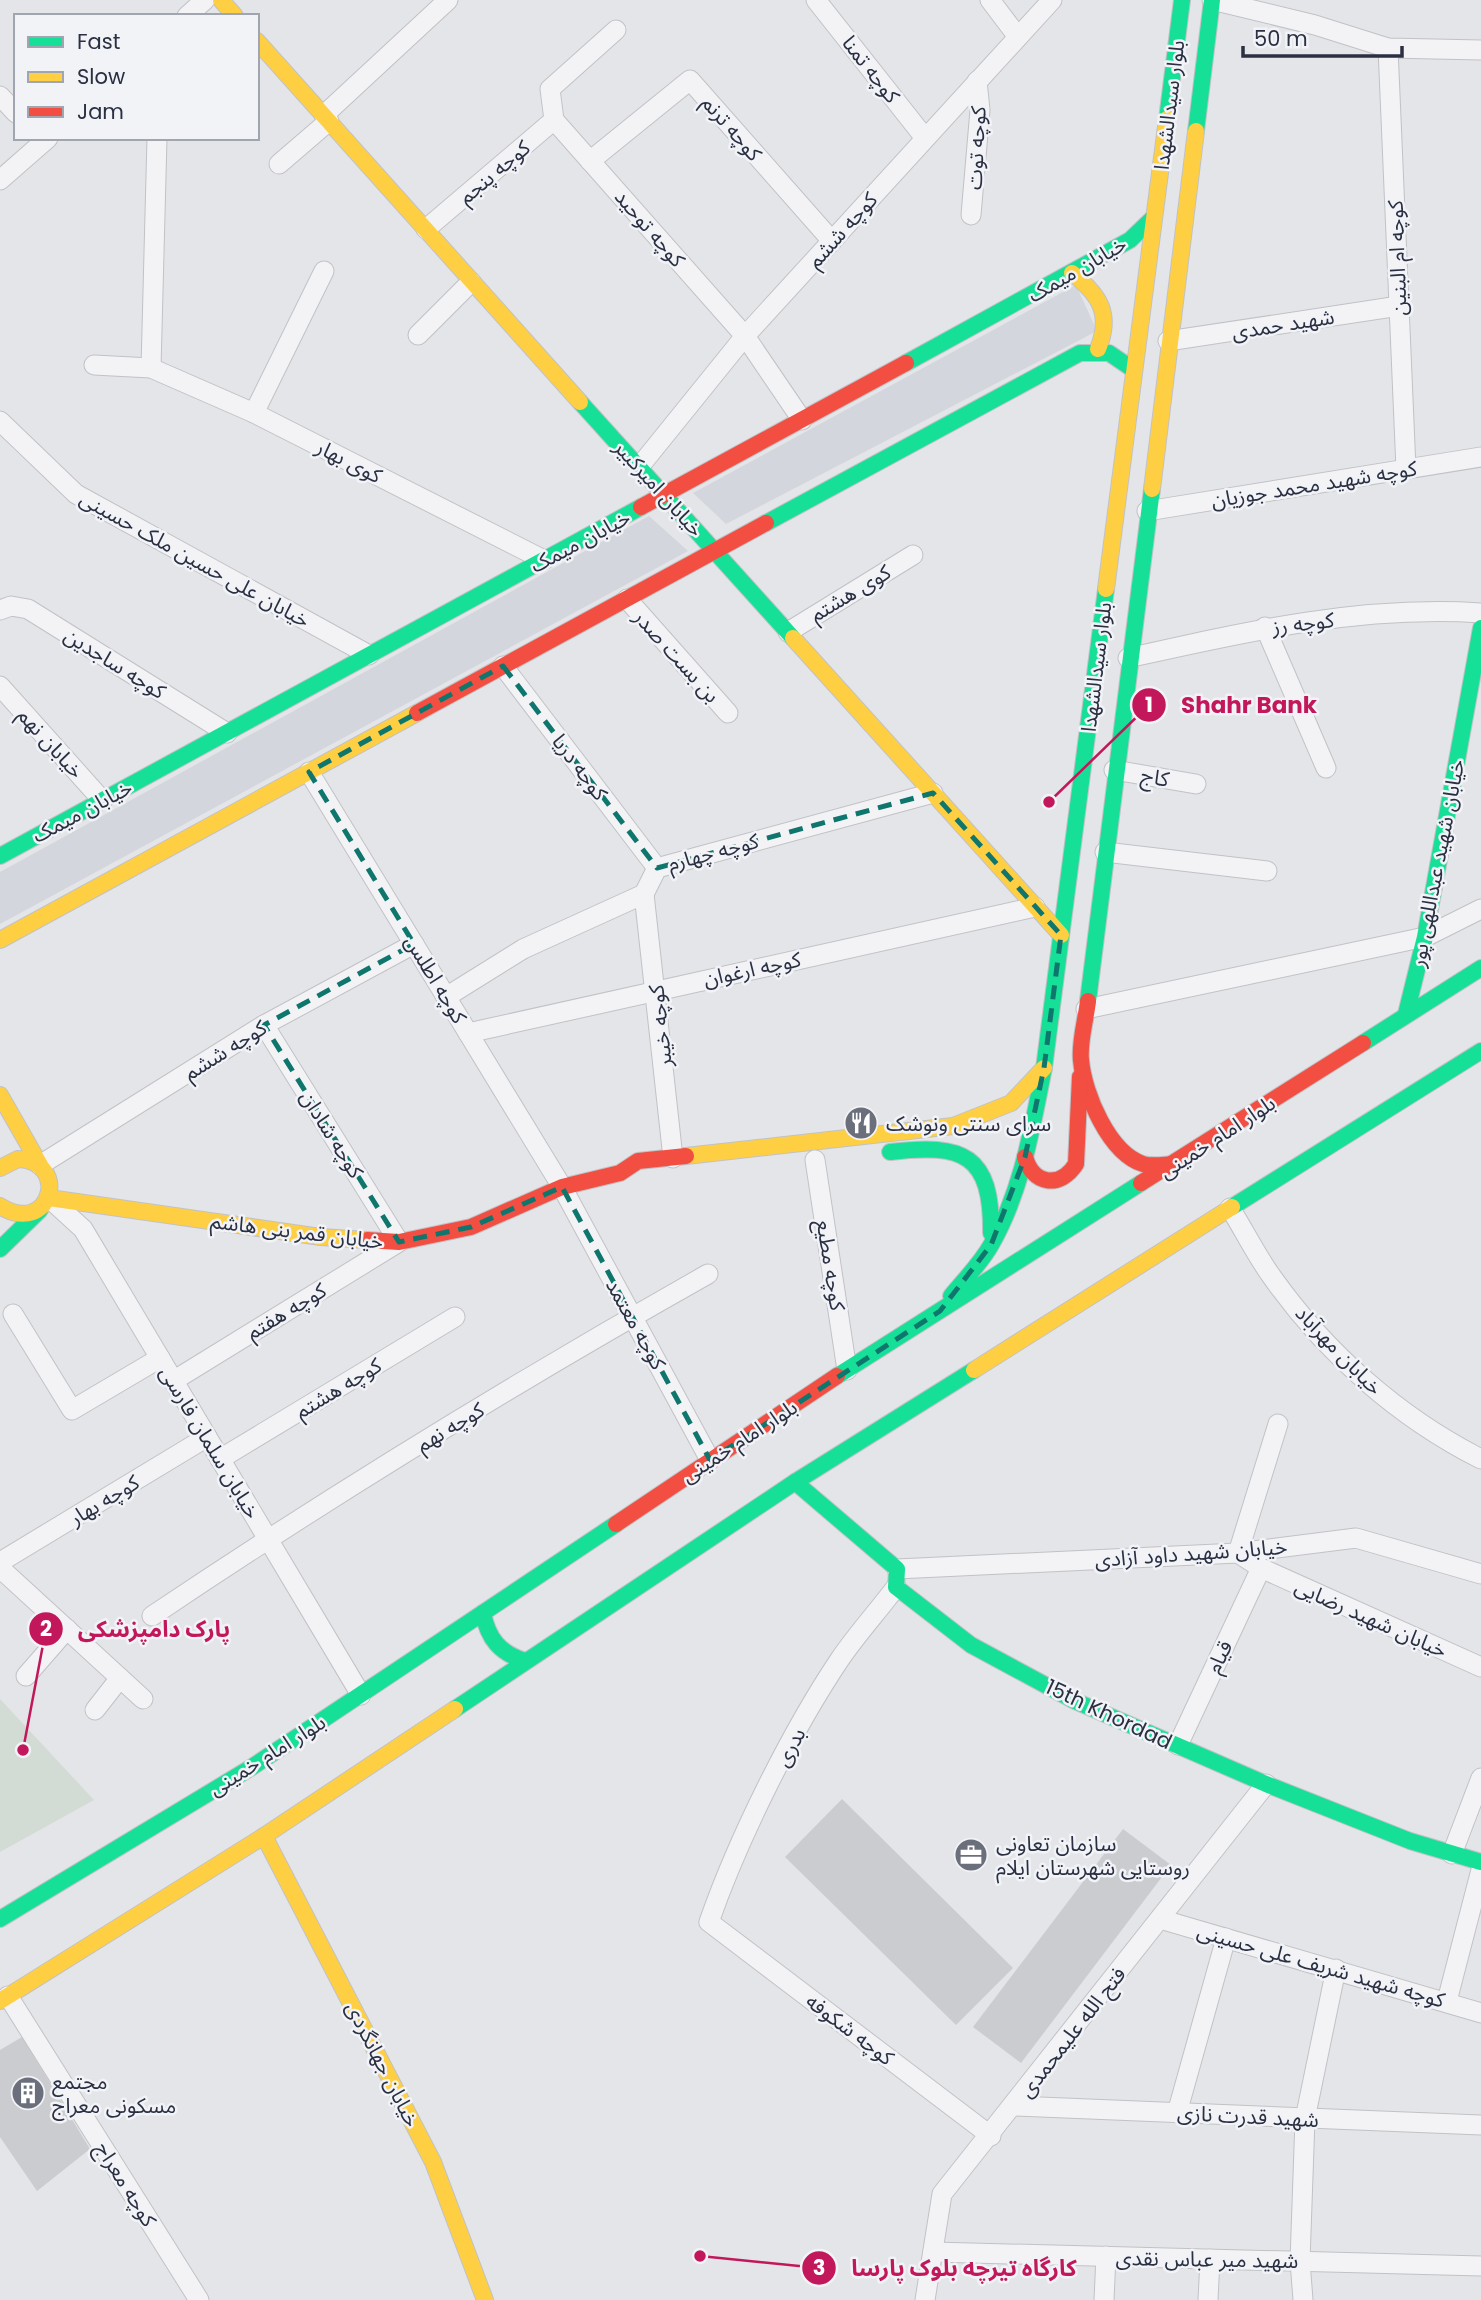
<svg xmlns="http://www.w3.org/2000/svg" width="1481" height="2300" font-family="Poppins,'Noto Sans Arabic',sans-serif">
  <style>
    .built { fill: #d4d6dd }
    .green { fill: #d3dcd4 }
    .building { fill: #cbccd0 }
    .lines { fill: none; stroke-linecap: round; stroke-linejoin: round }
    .street-casing { stroke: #c1c2c6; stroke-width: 21 }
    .fast-casing { stroke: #c1c2c6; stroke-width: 18 }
    .slow-casing { stroke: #c1c2c6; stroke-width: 18 }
    .jam-casing { stroke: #c1c2c6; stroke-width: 18 }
    .street { stroke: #f3f3f5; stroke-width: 19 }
    .fast { stroke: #16e098; stroke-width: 16 }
    .slow { stroke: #ffcf43; stroke-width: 16 }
    .jam { stroke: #f24e42; stroke-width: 16 }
    .marked { fill: none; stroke: #0f766e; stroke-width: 5; stroke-dasharray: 14 9; stroke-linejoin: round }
    .labels { text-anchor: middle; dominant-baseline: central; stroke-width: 5; stroke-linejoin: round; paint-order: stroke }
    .street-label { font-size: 21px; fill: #2a2f42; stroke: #f1f3f7 }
    .poi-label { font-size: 21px; fill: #2a2f42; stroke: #f1f3f7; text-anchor: start }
    .leader { fill: none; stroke: #c2185b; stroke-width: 2.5 }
    .callout-dot { fill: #c2185b; stroke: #f1f3f7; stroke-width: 2.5 }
    .mark-label { font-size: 21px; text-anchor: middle; font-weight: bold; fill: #fff }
    .callout-label { font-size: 23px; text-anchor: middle; font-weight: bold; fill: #c2185b; stroke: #f1f3f7; stroke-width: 5; stroke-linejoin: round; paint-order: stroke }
  </style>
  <rect width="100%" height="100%" fill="#e4e5e8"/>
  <g class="built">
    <polygon points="1076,285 1097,331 726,524 693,493"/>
    <polygon points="649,516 688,551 0,924 0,872"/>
  </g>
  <polygon class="green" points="0,1699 94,1800 0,1852"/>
  <g class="building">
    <polygon points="842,1799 1013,1968 956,2025 785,1857"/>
    <polygon points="1123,1829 1171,1865 1021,2063 973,2027"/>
    <polygon points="22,2037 90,2149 37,2191 0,2137 0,2050"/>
  </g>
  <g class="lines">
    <defs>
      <g id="street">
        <polyline points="816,0 925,138"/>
        <polyline points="990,0 1018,37"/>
        <polyline points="1212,0 1315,25 1388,48 1481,50"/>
        <polyline points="187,16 205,0"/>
        <polyline points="1388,48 1406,469"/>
        <polyline points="0,96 16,113"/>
        <polyline points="324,115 448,0"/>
        <polyline points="554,120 745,336 802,420"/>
        <polyline points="590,161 690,80 832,241"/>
        <polyline points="279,164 329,121"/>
        <polyline points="0,180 48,138"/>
        <polyline points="971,215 980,110 977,81"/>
        <polyline points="426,229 554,120 550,89 616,30"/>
        <polyline points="418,335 471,282"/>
        <polyline points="1168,341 1399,306"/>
        <polyline points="94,365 151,368 254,413 544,560"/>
        <polyline points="151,368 157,138"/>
        <polyline points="254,413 324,271"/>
        <polyline points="0,421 76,494 369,655"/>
        <polyline points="640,466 745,336 1052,0"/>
        <polyline points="1147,511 1481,457"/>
        <polyline points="627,599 728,713"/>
        <polyline points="0,610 11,606 28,609 227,733"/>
        <polyline points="1265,627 1326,768"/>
        <polyline points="788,632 913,555"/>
        <path d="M1128,658C1244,632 1361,605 1481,613"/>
        <polyline points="503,666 657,868"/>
        <polyline points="0,686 102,800"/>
        <polyline points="1114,770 1196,784"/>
        <polyline points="309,772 562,1187 710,1460"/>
        <polyline points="1105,852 1267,871"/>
        <polyline points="644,894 673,1158"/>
        <polyline points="446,997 523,949 644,894 657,868 933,793"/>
        <polyline points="1086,1009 1425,937 1481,909"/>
        <polyline points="468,1033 1035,907"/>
        <polyline points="815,1160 847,1370"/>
        <polyline points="40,1165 264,1025 414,944"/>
        <polyline points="49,1198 83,1229 361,1695"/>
        <path d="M1230,1208C1244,1230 1256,1255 1272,1277C1326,1353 1398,1417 1481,1459"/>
        <polyline points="13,1314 72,1410 160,1358"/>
        <polyline points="173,1381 399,1242 264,1025"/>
        <polyline points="1278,1424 1238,1553 1261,1568 1481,1667"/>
        <polyline points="220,1459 455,1317"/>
        <polyline points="0,1562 207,1437"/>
        <polyline points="0,1568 143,1699"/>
        <polyline points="897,1569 1238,1553 1356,1538 1481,1574"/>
        <path d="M896,1587C878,1611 857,1634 840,1659C791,1732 738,1839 709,1922L991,2136"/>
        <path d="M152,1616C332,1495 518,1381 708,1274"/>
        <polyline points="26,1676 67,1629"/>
        <polyline points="95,1710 120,1678"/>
        <polyline points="1178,1745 1261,1568"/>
        <polyline points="1452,1854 1481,1778"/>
        <polyline points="1160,1919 1481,2013"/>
        <polyline points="8,1996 199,2300"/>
        <polyline points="1447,2001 1481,1870"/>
        <polyline points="1014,2106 1481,2125"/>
        <polyline points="1177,2113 1226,1938"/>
        <polyline points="933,2252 1481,2266"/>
        <polyline points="925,2300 942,2194 1266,1784"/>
        <polyline points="1104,2300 1106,2256"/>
        <polyline points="1208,2300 1210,2259"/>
        <polyline points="1303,2300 1300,2261 1305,2119 1336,1969"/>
      </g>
      <g id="fast">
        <polyline points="1167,119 1182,0"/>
        <polyline points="1196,131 1212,0"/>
        <polyline points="906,363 1130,240 1154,217"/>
        <polyline points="580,402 793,638"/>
        <polyline points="766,523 1080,353 1109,353 1134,370"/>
        <polyline points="0,856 641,507"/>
        <polyline points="1088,1001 1152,489"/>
        <polyline points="1406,1014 1425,937 1481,628"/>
        <polyline points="1363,1043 1481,968"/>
        <path d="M890,1152C964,1143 992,1155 991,1233"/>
        <polyline points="1232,1207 1481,1051"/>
        <polyline points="0,1249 40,1210"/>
        <path d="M951,1296C965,1279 981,1263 991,1245C1022,1191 1032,1128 1044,1068L1106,589"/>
        <polyline points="837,1376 1141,1183"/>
        <polyline points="795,1482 897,1569 896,1587 971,1645 1075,1701 1266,1784 1410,1841 1481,1862"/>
        <path d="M483,1613C488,1639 500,1653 525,1661"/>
        <polyline points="455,1709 795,1482 974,1370"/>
        <polyline points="0,1919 252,1767 616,1524"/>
      </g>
      <g id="slow">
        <polyline points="221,0 235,16"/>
        <polyline points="257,41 580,402"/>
        <path d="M1072,273C1100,295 1112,314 1098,349"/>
        <polyline points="1152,489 1196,131"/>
        <polyline points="1106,589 1167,119"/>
        <polyline points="793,638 1061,935"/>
        <polyline points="0,940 417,713"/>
        <polyline points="0,1095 40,1165"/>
        <polyline points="686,1156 953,1126 1011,1103 1044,1068"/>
        <path d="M0,1168L18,1159C71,1161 51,1238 0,1206"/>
        <polyline points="49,1198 321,1237 367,1240"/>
        <polyline points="974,1370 1232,1207"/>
        <polyline points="264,1836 433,2162 485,2300"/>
        <polyline points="0,2001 264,1836 455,1709"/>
      </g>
      <g id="jam">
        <polyline points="641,507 906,363"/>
        <polyline points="417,713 766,523"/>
        <path d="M1088,1001C1086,1019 1079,1042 1081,1060C1084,1094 1109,1153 1143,1164C1153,1167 1166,1164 1176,1164"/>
        <path d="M1025,1157C1033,1185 1060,1189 1076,1164L1080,1077"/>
        <polyline points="1141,1183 1363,1043"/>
        <polyline points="367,1240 399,1242 471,1227 562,1187 620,1173 638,1161 686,1156"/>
        <polyline points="616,1524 837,1376"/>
      </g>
    </defs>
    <use href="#street" class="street-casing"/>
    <use href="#fast" class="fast-casing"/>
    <use href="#slow" class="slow-casing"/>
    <use href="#jam" class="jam-casing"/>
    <use href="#street" class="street"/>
    <use href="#fast" class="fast"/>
    <use href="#slow" class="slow"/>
    <use href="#jam" class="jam"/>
  </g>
  <path class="marked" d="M503,666L657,868L933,793L1061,935L1044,1068L1025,1157L991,1245L940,1311L710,1460L562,1187L471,1227L399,1242L264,1025L414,944L309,772Z"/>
  <defs>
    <symbol id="restaurant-disc" viewBox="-11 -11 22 22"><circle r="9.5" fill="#6b6f7c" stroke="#f1f3f7"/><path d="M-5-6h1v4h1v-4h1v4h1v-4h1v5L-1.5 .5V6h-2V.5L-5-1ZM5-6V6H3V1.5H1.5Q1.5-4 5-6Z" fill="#fff"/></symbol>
    <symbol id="office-disc" viewBox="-11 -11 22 22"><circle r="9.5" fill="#6b6f7c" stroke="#f1f3f7"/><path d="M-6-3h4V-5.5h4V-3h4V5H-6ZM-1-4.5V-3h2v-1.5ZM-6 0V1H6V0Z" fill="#fff"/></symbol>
    <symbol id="building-disc" viewBox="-11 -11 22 22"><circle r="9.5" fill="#6b6f7c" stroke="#f1f3f7"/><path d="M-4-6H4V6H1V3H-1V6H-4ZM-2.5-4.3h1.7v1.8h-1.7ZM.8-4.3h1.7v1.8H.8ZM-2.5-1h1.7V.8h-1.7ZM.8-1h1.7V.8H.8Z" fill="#fff"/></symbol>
  </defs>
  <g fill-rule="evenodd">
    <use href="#restaurant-disc" x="842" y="1104" width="38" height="38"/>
    <use href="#office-disc" x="952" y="1836" width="38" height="38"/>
    <use href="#building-disc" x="9" y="2074" width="38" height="38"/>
  </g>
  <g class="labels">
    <g class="street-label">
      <text transform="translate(871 69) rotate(52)">کوچه تمنا</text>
      <text transform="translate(1169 105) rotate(-83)">بلوار سیدالشهدا</text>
      <text transform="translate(732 128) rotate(49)">کوچه ترنم</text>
      <text transform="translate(976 148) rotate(-87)">کوچه توت</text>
      <text transform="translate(494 172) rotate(-40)">کوچه پنجم</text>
      <text transform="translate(650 228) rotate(49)">کوچه توحید</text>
      <text transform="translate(842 230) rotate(-48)">کوچه ششم</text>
      <text transform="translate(1397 258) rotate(-92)">کوچه ام البنین</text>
      <text transform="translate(1077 269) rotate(-30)">خیابان میمک</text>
      <text transform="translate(1283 324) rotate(-9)">شهید حمدی</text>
      <text transform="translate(349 461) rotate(27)">کوی بهار</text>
      <text transform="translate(1314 484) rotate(-9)">کوچه شهید محمد جوزیان</text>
      <text transform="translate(659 488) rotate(48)">خیابان امیرکبیر</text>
      <text transform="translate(580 541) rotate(-28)">خیابان میمک</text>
      <text transform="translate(195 559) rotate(29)">خیابان علی حسین ملک حسینی</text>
      <text transform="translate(850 593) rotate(-31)">کوی هشتم</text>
      <text transform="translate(1303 623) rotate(-7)">کوچه رز</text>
      <text transform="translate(677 656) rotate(48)">بن بست صدر</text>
      <text transform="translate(115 663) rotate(32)">کوچه ساجدین</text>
      <text transform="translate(1096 667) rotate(-83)">بلوار سیدالشهدا</text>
      <text transform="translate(51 743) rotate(48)">خیابان نهم</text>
      <text transform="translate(580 767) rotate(53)">کوچه دریا</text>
      <text transform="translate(1155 777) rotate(10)">کاج</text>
      <text transform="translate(82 811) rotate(-28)">خیابان میمک</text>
      <text transform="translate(713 852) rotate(-15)">کوچه چهارم</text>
      <text transform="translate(1437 863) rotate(-79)">خیابان شهید عبداللهی پور</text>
      <text transform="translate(752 969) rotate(-12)">کوچه ارغوان</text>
      <text transform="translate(436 979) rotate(59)">کوچه اطلس</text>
      <text transform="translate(660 1026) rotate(-96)">کوچه خیبر</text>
      <text transform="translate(225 1050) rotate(-32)">کوچه ششم</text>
      <text transform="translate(332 1134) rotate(58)">کوچه شادان</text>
      <text transform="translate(1217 1137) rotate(-33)">بلوار امام خمینی</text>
      <text transform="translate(297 1231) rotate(7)">خیابان قمر بنی هاشم</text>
      <text transform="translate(831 1265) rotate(81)">کوچه مطیع</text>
      <text transform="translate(286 1311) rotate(-31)">کوچه هفتم</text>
      <text transform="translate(636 1324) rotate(61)">کوچه معتمد</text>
      <text transform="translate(1339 1350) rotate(46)">خیابان مهرآباد</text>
      <text transform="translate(338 1388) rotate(-31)">کوچه هشتم</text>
      <text transform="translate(450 1427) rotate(-31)">کوچه نهم</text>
      <text transform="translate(739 1441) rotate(-33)">بلوار امام خمینی</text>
      <text transform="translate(210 1442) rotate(59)">خیابان سلمان فارسی</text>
      <text transform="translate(104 1500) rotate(-31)">کوچه بهار</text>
      <text transform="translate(1191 1553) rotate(-4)">خیابان شهید داود آزادی</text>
      <text transform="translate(1371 1618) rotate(24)">خیابان شهید رضایی</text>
      <text transform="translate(1219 1657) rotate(-65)">قیام</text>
      <text transform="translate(1109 1714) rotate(25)">15th Khordad</text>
      <text transform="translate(790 1747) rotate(-62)">بدری</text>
      <text transform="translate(267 1755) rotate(-32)">بلوار امام خمینی</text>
      <text transform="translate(1321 1965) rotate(16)">کوچه شهید شریف علی حسینی</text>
      <text transform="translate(850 2029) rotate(37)">کوچه شکوفه</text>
      <text transform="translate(1072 2032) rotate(-52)">فتح الله علیمحمدی</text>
      <text transform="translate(383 2064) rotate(63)">خیابان جهانگردی</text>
      <text transform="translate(1248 2116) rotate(3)">شهید قدرت نازی</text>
      <text transform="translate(126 2184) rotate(58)">کوچه معراج</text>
      <text transform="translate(1207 2259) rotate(1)">شهید میر عباس نقدی</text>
    </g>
    <g class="poi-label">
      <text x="886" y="1123">سرای سنتی ونوشک</text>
      <text x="996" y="1843">سازمان تعاونی<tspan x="996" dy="24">روستایی شهرستان ایلام</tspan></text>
      <text x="52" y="2081">مجتمع<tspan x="52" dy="24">مسکونی معراج</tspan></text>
    </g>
  </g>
  <path class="leader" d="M1049 802L1149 705M23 1750L46 1629M700 2256L819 2268"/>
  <g class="callout-dot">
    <circle cx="1049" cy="802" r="7"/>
    <circle cx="23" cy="1750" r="7"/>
    <circle cx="700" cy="2256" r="7"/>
    <circle cx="1149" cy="705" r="18"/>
    <circle cx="46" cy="1629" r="18"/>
    <circle cx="819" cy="2268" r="18"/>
  </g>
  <g class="mark-label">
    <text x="1149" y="712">1</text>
    <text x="46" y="1636">2</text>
    <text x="819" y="2275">3</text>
  </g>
  <g class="callout-label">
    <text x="1249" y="713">Shahr Bank</text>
    <text x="154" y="1637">پارک دامپزشکی</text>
    <text x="964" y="2276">کارگاه تیرچه بلوک پارسا</text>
  </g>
  <rect x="14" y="14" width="245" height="126" fill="#f1f3f7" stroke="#a1a5af" stroke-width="2"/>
  <rect x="28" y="37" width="35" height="10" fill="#16e098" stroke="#a1a5af" stroke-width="2"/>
  <text x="77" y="49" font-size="21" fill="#2a2f42">Fast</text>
  <rect x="28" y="72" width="35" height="10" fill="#ffcf43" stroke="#a1a5af" stroke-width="2"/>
  <text x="77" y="84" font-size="21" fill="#2a2f42">Slow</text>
  <rect x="28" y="107" width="35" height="10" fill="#f24e42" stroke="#a1a5af" stroke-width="2"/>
  <text x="77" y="119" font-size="21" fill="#2a2f42">Jam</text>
  <path d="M1243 46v10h159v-10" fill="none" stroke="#2a2f42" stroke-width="3.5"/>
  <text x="1254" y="46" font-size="21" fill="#2a2f42" stroke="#f1f3f7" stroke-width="5" paint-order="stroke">50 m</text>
</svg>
